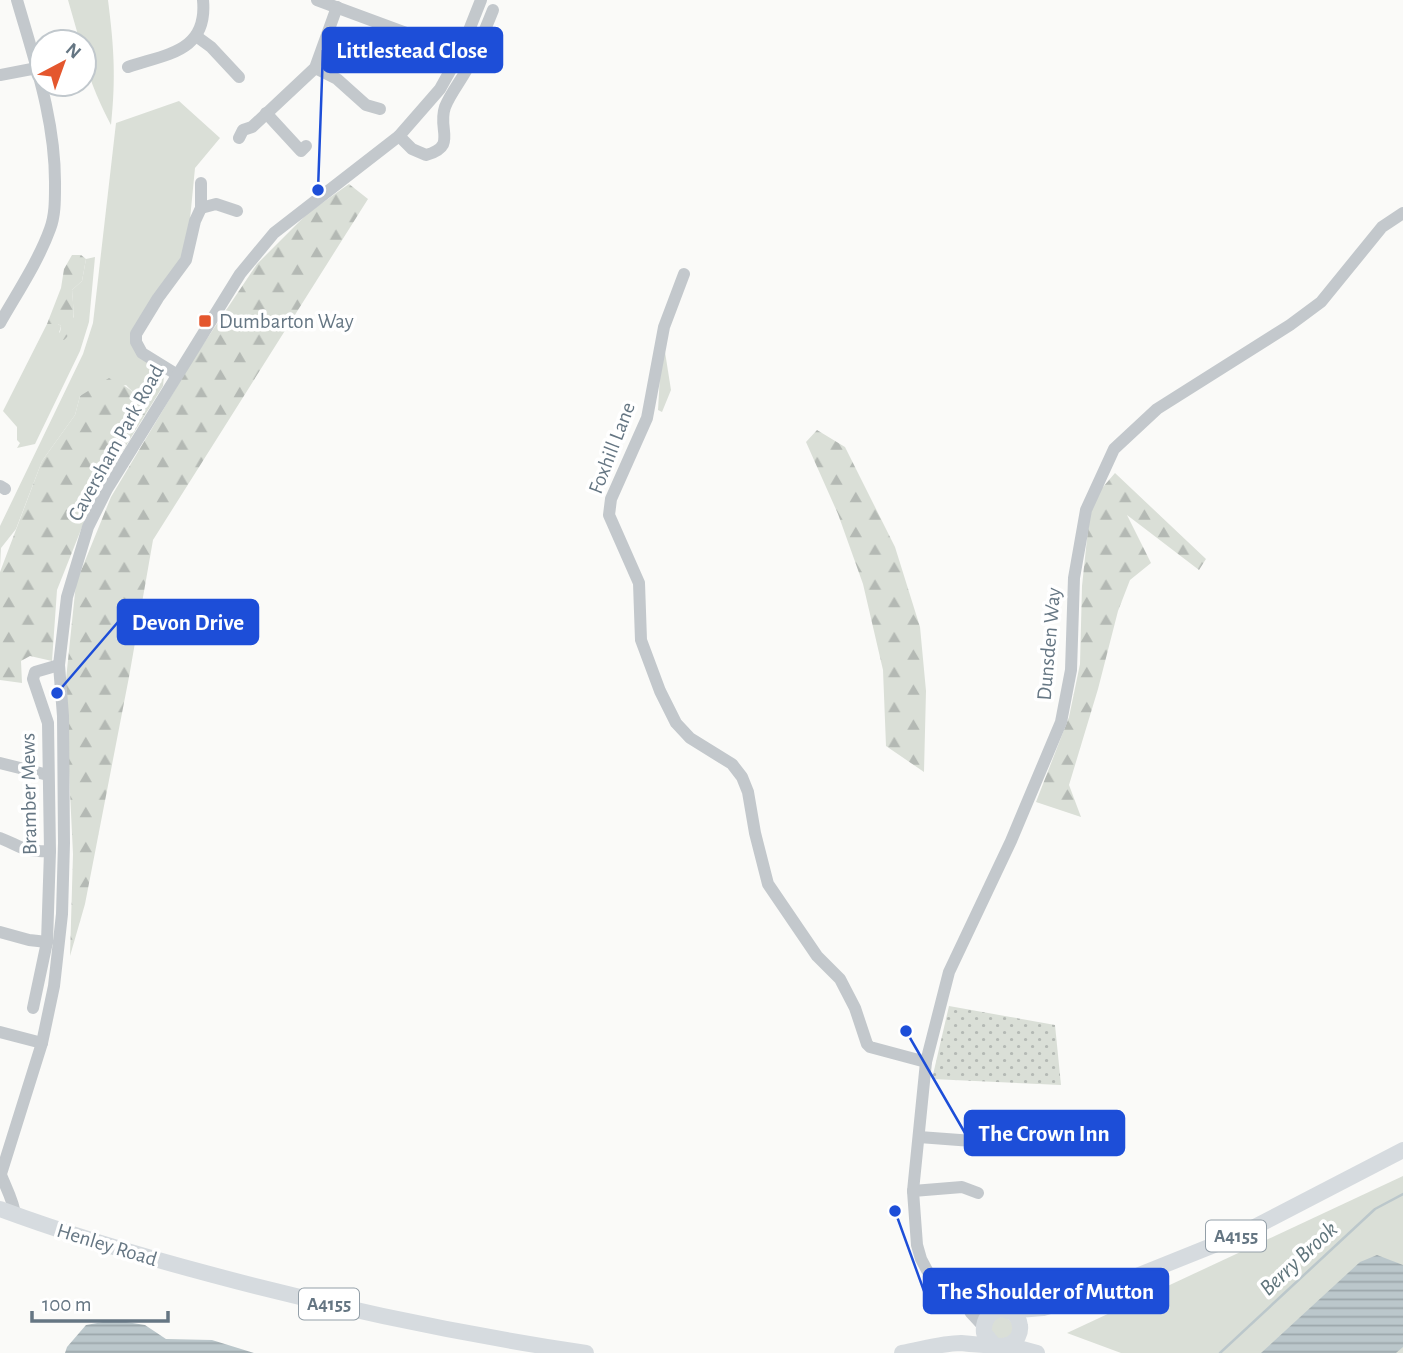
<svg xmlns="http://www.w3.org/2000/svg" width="1403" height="1353" font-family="'Alegreya Sans',sans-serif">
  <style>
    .grass { fill: #dadfd7 }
    .forest { fill: url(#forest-firs) }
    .garden { fill: url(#garden-dots) }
    .water { fill: url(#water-rules) }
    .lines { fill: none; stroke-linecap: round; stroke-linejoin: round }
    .stream { stroke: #bbc7cb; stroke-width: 2.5 }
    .minor { stroke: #c3c8cc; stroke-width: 12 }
    .major { stroke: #d6dbdf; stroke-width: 16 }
    .poi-dot { fill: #e4572e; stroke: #fff; stroke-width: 2.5 }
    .labels { text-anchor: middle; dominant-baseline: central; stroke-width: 7; stroke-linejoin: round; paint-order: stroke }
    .shield { fill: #fff; stroke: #939fa8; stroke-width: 2 }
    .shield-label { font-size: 19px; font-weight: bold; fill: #657683 }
    .poi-label { font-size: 21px; fill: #657683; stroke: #fff; text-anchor: start }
    .street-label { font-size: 21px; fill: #657683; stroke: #fff }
    .water-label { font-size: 23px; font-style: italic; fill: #60757c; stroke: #fff }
    .leader { fill: none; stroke: #1d4ed8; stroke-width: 2.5 }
    .callout-dot { fill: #1d4ed8; stroke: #fff; stroke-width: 2.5 }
    .callout { fill: #1d4ed8; stroke: #1d4ed8; stroke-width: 2.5 }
    .callout-label { font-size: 23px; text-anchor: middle; font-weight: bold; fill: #fff }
  </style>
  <defs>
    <pattern id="forest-firs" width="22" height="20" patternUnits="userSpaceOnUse" patternTransform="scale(1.75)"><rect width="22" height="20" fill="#dadfd7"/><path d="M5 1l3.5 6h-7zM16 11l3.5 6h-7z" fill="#b4b9b4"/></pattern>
    <pattern id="garden-dots" width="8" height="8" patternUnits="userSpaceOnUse" patternTransform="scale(1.75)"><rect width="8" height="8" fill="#dadfd7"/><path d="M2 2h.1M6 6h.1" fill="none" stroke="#b4b9b4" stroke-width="1.8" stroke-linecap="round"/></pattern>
    <pattern id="water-rules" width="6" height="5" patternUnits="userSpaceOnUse" patternTransform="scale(1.75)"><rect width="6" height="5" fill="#bbc7cb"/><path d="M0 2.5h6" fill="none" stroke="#9ca6aa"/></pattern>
  </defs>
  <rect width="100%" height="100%" fill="#fafaf8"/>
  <g class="grass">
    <path d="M68,0H108C114,47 116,78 111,125C98,99 84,71 84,42H80Z"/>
    <polygon points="179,101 220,138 195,168 187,250 132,333 164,376 163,386 145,415 141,400 126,385 80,396 75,415 42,461 16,529 1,548 0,568 0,526 83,354 93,323 116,123"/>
    <polygon points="95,257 89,322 80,351 35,444 17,448 20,443 17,440 17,427 3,411 47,324 58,324 61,326 59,333 74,317 72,290 82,281 86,259"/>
    <polygon points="665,352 671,390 662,412 658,410 661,358"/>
    <polygon points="1403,1176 1403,1353 1121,1353 1067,1333"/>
    <circle cx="1002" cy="1328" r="11"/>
  </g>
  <g class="forest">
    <polygon points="349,184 368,199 153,540 129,677 85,904 70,956 73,854 65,689 76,583 111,497 194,358 257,264 308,213"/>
    <path d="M72,255H81L86,259L82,281L72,290C73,307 78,328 64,340L59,339L61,326L58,324H47L61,288L64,269Z"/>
    <path d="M109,378C128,386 140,394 145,415L94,497L57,590L52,661L30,656L21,661L22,683L0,680V572L42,461L75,415L80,396Z"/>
    <polygon points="817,430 845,447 895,547 920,627 926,691 924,772 886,746 883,670 863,584 838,514 806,442"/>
    <polygon points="1115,473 1206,559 1199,570 1127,515 1151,563 1130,580 1118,611 1098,689 1069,785 1081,817 1036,802 1069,717 1080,664 1082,586 1091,501"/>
  </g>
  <polygon class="garden" points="949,1006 1055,1025 1061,1085 932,1079"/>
  <g class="water">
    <polygon points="1377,1255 1403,1265 1403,1347 1396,1353 1261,1353 1360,1262"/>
    <polygon points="114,1320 145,1325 166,1339 212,1340 254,1353 65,1353 67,1347 86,1325"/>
  </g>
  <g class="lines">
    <polyline class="stream" points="1220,1353 1375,1209 1403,1194"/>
    <g class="minor">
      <polyline points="317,0 460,53"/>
      <polyline points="196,36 211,47 239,77"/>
      <path d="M128,67C166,54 208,52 203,0"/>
      <polyline points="315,68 337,79 366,105 380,109"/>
      <polyline points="0,75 37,68"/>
      <polyline points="266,113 301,151 306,146"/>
      <path d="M399,136L412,149L426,155C458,146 437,130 445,107C450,94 460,82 467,69C477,50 485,30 493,10"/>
      <polyline points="239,138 243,130 252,127 315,68 337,7"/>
      <polyline points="201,208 216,204 237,211"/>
      <polyline points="684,274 664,327 647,418 611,499 609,515 639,583 641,640 660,691 676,723 690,738 732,764 742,777 748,792 755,833 768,884 817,956 840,979 855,1008 867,1044 870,1047 926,1062"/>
      <path d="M0,323C17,293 38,262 50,229C55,216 55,201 55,187C56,122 35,62 17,0"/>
      <polyline points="176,374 142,353 136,342 136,334 158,298 186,260 195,221 201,208 201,183"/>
      <polyline points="0,486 5,489"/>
      <polyline points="0,763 48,775"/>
      <path d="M0,838C21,846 24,853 50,851"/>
      <polyline points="0,932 29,940 47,942"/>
      <polyline points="33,1008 47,942 50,851 48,723 33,679 35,672 59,665"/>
      <polyline points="0,1032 42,1043"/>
      <polyline points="919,1137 1053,1147"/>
      <path d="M1,1175C6,1188 14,1202 15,1215"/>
      <polyline points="0,1177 42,1043 54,986 62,914 64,843 63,716 59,665 67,597 88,527 107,489 240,274 274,233 399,136 440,89 460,53 481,0"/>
      <polyline points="913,1191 962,1187 978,1193"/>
      <polyline points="966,1304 977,1304 997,1310"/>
      <polyline points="983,1326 971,1313 966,1304 948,1292 929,1274 921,1259 917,1245 913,1191 926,1062 949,972 1011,841 1061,722 1071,670 1074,578 1086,510 1114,449 1157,409 1290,325 1321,302 1382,227 1403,213"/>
    </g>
    <g class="major">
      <path d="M0,1209C70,1235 141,1256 213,1275C336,1308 460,1334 586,1353"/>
      <polyline points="1008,1311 1043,1308 1102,1290 1239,1235 1403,1150"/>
      <polyline points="1007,1345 1037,1353"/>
      <path d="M902,1353C920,1350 942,1343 961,1343C970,1344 979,1345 989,1345C996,1345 1003,1348 1010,1344C1017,1341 1021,1333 1020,1326C1017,1301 981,1305 984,1333L994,1345"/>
    </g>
  </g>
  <rect class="poi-dot" x="198" y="314" width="14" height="14" rx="3.5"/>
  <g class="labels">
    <g class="shield">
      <rect x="1206" y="1220.5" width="60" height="31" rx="5"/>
      <rect x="299" y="1288.5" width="60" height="31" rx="5"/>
    </g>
    <g class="shield-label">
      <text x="1236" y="1236">A4155</text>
      <text x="329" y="1304">A4155</text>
    </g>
    <g class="poi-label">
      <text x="219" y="321">Dumbarton Way</text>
    </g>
    <g class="street-label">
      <text transform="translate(116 443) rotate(-61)">Caversham Park Road</text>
      <text transform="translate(612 448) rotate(-69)">Foxhill Lane</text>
      <text transform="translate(1049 644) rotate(-85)">Dunsden Way</text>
      <text transform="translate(29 794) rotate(-91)">Bramber Mews</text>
      <text transform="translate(107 1245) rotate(17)">Henley Road</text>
    </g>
    <g class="water-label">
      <text transform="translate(1299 1259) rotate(-43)">Berry Brook</text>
    </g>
  </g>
  <path class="leader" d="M318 190L323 50M57 693L118 622M906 1031L965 1133M895 1211L924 1291"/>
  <g class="callout-dot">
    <circle cx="318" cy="190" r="7"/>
    <circle cx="57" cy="693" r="7"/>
    <circle cx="906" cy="1031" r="7"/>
    <circle cx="895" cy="1211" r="7"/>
  </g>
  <g class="callout">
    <rect x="323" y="28" width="179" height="44" rx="7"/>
    <rect x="118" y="600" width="140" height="44" rx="7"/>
    <rect x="965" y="1111" width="159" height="44" rx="7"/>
    <rect x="924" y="1269" width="244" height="44" rx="7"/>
  </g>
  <g class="callout-label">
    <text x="412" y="58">Littlestead Close</text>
    <text x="188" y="630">Devon Drive</text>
    <text x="1044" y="1141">The Crown Inn</text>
    <text x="1046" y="1299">The Shoulder of Mutton</text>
  </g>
  <g transform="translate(63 63) rotate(41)"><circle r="33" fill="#ffffff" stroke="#c1c8cd" stroke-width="2"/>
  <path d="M0-5L12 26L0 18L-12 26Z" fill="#e4572e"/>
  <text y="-10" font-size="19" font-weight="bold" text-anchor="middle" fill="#657683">N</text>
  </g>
  <path d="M32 1311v10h136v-10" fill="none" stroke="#657683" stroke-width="3.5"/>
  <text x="42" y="1311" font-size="21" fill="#657683" stroke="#ffffff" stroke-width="5" paint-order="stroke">100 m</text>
</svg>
